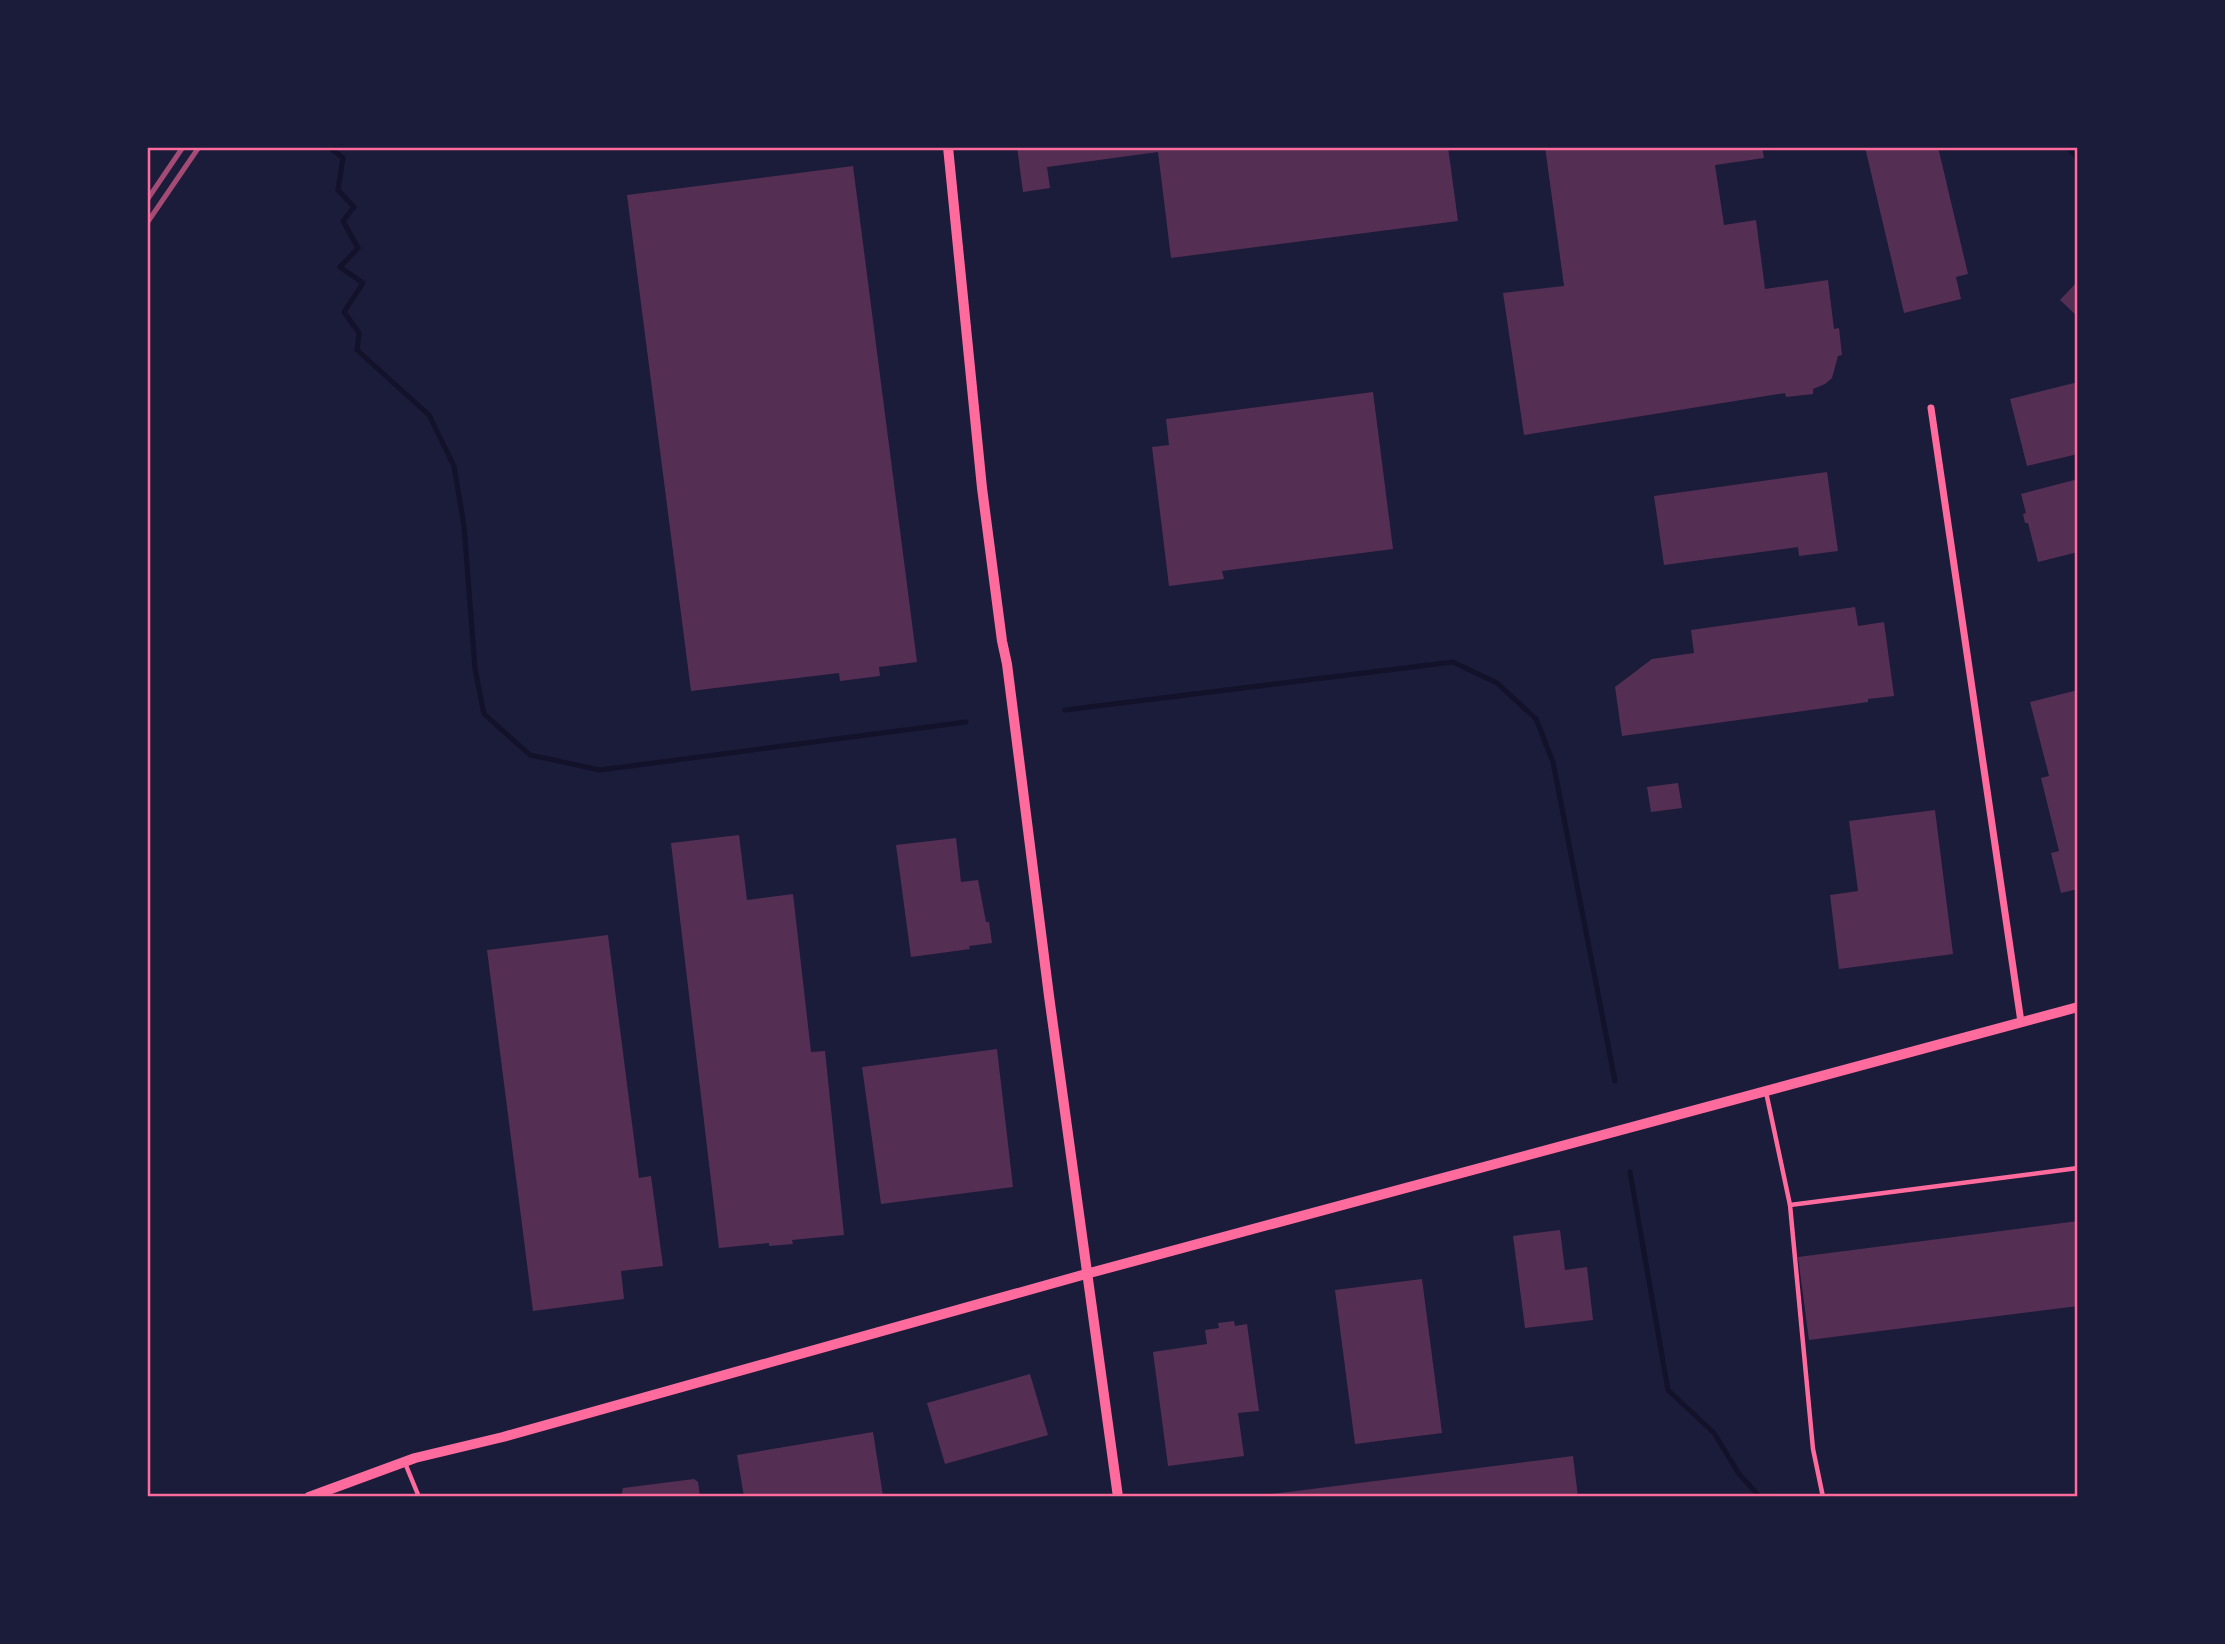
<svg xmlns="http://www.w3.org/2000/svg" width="2225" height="1644" font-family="'Work Sans',sans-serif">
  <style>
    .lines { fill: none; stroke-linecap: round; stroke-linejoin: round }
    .stream { stroke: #12122b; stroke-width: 5 }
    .building { fill: #542f53 }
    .service { stroke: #ff6b9d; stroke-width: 4.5 }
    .minor { stroke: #ff6b9d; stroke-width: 7 }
    .tertiary { stroke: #ff6b9d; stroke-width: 10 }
    .rail { stroke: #a44b75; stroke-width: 5 }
    .neatline { fill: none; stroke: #ff6b9d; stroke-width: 2.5 }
  </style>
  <rect width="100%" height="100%" fill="#1b1b3a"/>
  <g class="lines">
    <g class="stream">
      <polyline points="329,147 343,158 338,190 354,207 343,221 358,248 340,267 363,283 344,312 359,333 357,350 429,415 454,466 464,526 475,669 484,714 530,755 600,770 966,722"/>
      <polyline points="2068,147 2078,159"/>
      <polyline points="1065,710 1453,662 1497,683 1536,719 1553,762 1615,1081"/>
      <polyline points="1630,1172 1668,1390 1714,1433 1739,1474 1760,1497"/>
    </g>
  </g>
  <g class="building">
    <polygon points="1017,147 1448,147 1458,221 1171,258 1158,152 1047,167 1050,188 1023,192"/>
    <polygon points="1545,147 1762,147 1764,158 1715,165 1724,225 1756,220 1765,289 1828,280 1834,329 1839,328 1842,355 1838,356 1832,378 1825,384 1813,389 1813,394 1786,397 1785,393 1524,435 1503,293 1564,286"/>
    <polygon points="1865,147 1938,147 1968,274 1956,277 1961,299 1904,313"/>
    <polygon points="853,166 917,662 879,667 880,676 840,681 839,673 691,691 627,195"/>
    <polygon points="2078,281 2078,317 2060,300"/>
    <polygon points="2078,382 2078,454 2027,466 2010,399"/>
    <polygon points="1373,392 1393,549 1222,571 1224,579 1169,586 1152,447 1169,445 1166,419"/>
    <polygon points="1827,472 1838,551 1799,556 1798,547 1664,565 1654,496"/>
    <polygon points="2078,479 2078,552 2038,562 2028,523 2025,523 2023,514 2026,513 2021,494"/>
    <polygon points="1855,607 1858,626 1884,622 1894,696 1868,699 1868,702 1622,736 1615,687 1652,659 1694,653 1691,630"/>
    <polygon points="2078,690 2078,889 2061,893 2051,853 2059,851 2041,778 2049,776 2030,702"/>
    <polygon points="1678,783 1682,808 1651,812 1647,787"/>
    <polygon points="1935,810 1953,954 1839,969 1830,895 1858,891 1849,821"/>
    <polygon points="739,835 747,900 793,894 811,1052 825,1051 844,1235 792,1240 793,1244 769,1246 769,1243 719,1248 671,843"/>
    <polygon points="956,838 961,882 978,880 986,922 989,922 992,943 969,946 970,949 911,957 896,845"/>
    <polygon points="608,935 639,1178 651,1176 663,1266 621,1271 624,1299 533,1311 487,950"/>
    <polygon points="997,1049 1013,1187 881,1204 862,1067"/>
    <polygon points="2078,1221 2078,1306 1809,1340 1798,1257"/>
    <polygon points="1560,1230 1565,1270 1587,1267 1593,1320 1525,1328 1513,1236"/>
    <polygon points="1422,1279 1442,1433 1355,1444 1335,1290"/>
    <polygon points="1234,1321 1235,1326 1247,1324 1259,1411 1238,1413 1244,1456 1168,1466 1153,1352 1207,1344 1205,1330 1219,1328 1218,1323"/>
    <polygon points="1030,1374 1048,1435 945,1464 927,1403"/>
    <polygon points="873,1432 883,1496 744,1497 737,1455"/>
    <polygon points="1573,1456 1578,1497 1265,1497 1265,1495"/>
    <polygon points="694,1479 698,1482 700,1497 621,1497 623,1488"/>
  </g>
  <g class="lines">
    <g class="service">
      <polyline points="1766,1092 1790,1205"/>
      <polyline points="405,1463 419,1497"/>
      <polyline points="1823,1497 1813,1449 1790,1205 2078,1168"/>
    </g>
    <polyline class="minor" points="1931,408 2021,1022"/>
    <g class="tertiary">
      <polyline points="948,147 982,488 1002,641 1007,664 1049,996 1118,1497"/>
      <polyline points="309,1497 415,1458 503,1437 1086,1274 2078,1007"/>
    </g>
    <g class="rail">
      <polyline points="147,200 183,147"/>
      <polyline points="147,223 199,147"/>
    </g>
  </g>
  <rect width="2225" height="1644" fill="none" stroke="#1b1b3a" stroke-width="298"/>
  <rect x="149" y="149" width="1927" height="1346" class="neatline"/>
</svg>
